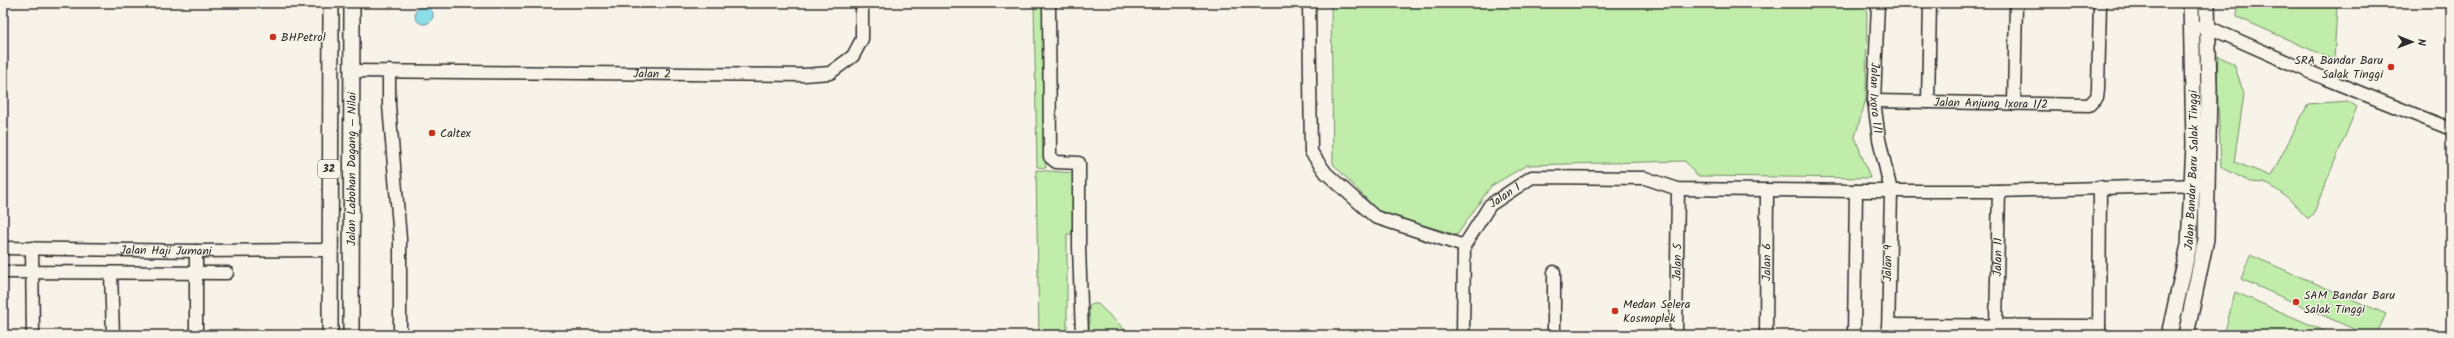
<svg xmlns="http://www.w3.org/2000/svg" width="2454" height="338" font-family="Kalam,sans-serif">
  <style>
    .green { fill: #c0edaa; stroke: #768c6a }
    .water { fill: #8ddde9; stroke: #66969d }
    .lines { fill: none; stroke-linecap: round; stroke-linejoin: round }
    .minor-casing { stroke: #2b2b2b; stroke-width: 15 }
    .major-casing { stroke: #2b2b2b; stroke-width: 18 }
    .minor { stroke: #f7f3e8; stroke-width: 12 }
    .major { stroke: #f7f3e8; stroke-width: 15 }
    .poi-dot { fill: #c8321e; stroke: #f7f3e8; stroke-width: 1.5 }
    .labels { text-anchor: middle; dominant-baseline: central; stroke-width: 3; stroke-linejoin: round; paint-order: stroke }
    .shield { fill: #f7f3e8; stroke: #686764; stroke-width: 1 }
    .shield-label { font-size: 11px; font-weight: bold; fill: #2b2b2b }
    .poi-label { font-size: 12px; fill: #2b2b2b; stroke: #f7f3e8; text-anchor: start }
    .street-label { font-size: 12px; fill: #2b2b2b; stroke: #f7f3e8 }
  </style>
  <rect width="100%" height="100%" fill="#f7f3e8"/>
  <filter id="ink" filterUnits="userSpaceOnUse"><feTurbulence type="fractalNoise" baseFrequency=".025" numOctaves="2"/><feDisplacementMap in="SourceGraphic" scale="8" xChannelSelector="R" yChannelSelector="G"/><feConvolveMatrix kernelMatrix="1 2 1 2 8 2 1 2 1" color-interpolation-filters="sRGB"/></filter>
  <g filter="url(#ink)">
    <g class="green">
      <polygon points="1034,3 1044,3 1046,168 1037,167"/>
      <polygon points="1331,3 1867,3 1866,99 1855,137 1870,178 1697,176 1685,161 1527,165 1491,186 1457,235 1379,212 1333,164"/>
      <polygon points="2238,3 2389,3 2337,6 2334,60 2237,17"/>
      <polygon points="2451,3 2451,135 2447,133"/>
      <path d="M2218,56L2234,64L2244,94L2234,162L2271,176L2308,104L2348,101L2357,107L2314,212L2309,218H2307L2288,198L2271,186L2264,183L2250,182L2221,167C2220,130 2216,93 2218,56Z"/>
      <polygon points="1036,170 1075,173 1076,234 1067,234 1067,335 1039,335"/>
      <polygon points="2250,255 2386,314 2377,333 2367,335 2241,279"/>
      <polygon points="2235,292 2334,335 2224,335"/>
      <polygon points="1092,304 1098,304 1130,335 1089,335 1089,307"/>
    </g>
    <circle class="water" cx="424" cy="15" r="9"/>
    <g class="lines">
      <defs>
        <g id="minor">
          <polyline points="1049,3 1050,157 1056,162 1079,163 1079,246 1082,335"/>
          <polyline points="1309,3 1311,152 1326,173 1375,217 1464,246"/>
          <path id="s1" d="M1878,3L1874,101L1879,139L1891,191L1888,335"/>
          <polyline points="2192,27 2208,27 2326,79 2451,129"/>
          <path id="s2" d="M352,71L804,75L830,73L853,56L862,39V3"/>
          <polyline points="389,71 389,105 400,239 400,335"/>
          <path id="s3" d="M1874,101L2089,105L2097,97L2098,89L2100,3"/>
          <polyline points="1928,102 1930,3"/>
          <polyline points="2014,104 2016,3"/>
          <path id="s4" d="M3,248L196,251L330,250"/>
          <polyline points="32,248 33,335"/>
          <polyline points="3,272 227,273"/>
          <polyline points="1554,272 1554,335"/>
          <polyline points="111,273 113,335"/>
          <path id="s5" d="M1996,324L1999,191"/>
          <polyline points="1888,325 2099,326"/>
          <polyline points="196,335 196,251"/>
          <path id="s6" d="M1463,335L1464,246L1490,205L1532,177L1645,178L1678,189L1856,191H1999L2201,185"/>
          <path id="s7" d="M1676,335L1678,189"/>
          <path id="s8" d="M1766,335L1767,190"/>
          <polyline points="1854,335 1856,191"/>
          <polyline points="2099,335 2100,187"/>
        </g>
        <g id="major">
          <polyline points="330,335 331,3"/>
          <path id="s9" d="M351,335L352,3"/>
          <path id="s10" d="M2169,335L2189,245L2194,144L2191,3"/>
          <polyline points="2186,335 2206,239 2209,88 2207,3"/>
        </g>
      </defs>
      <use href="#minor" class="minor-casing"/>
      <use href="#major" class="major-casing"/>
      <use href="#minor" class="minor"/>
      <use href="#major" class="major"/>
    </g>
  </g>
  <g class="poi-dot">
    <circle cx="273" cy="37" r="4"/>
    <circle cx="2391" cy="67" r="4"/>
    <circle cx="432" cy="133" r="4"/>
    <circle cx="2296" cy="302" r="4"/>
    <circle cx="1615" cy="311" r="4"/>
  </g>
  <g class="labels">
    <rect class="shield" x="318" y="160" width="22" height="18" rx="3"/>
    <g class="shield-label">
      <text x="329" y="169">32</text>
    </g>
    <g class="poi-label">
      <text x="281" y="37">BHPetrol</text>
      <text x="2383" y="60" text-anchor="end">SRA Bandar Baru<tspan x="2383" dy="14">Salak Tinggi</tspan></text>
      <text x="440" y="133">Caltex</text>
      <text x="2304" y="295">SAM Bandar Baru<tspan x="2304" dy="14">Salak Tinggi</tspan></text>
      <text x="1623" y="304">Medan Selera<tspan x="1623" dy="14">Kosmoplek</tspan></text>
    </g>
    <g class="street-label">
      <text stroke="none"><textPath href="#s2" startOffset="300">Jalan 2</textPath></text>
      <text stroke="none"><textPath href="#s1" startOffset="95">Jalan Ixora 1/1</textPath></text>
      <text stroke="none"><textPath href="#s3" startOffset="117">Jalan Anjung Ixora 1/2</textPath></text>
      <text stroke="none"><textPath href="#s9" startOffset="166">Jalan Labohan Dagang ‒ Nilai</textPath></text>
      <text stroke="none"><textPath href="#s10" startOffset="167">Jalan Bandar Baru Salak Tinggi</textPath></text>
      <text stroke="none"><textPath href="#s6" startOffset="155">Jalan 1</textPath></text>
      <text stroke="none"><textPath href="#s4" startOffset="163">Jalan Haji Jumani</textPath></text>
      <text stroke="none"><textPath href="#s5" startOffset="67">Jalan 11</textPath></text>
      <text stroke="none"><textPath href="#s7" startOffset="73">Jalan 5</textPath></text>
      <text stroke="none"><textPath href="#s8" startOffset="73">Jalan 6</textPath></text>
      <text transform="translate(1888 263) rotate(-89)">Jalan 9</text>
    </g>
  </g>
  <rect width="2454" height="338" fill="none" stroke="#f7f3e8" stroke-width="16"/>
  <rect x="8" y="8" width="2438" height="322" fill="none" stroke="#2b2b2b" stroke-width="1.5" filter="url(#ink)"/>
  <g transform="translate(2412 42) rotate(91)" stroke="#f7f3e8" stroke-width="3" paint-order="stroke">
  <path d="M0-3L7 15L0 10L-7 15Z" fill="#2b2b2b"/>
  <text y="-6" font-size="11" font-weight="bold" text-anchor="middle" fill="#2b2b2b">N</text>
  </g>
</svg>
